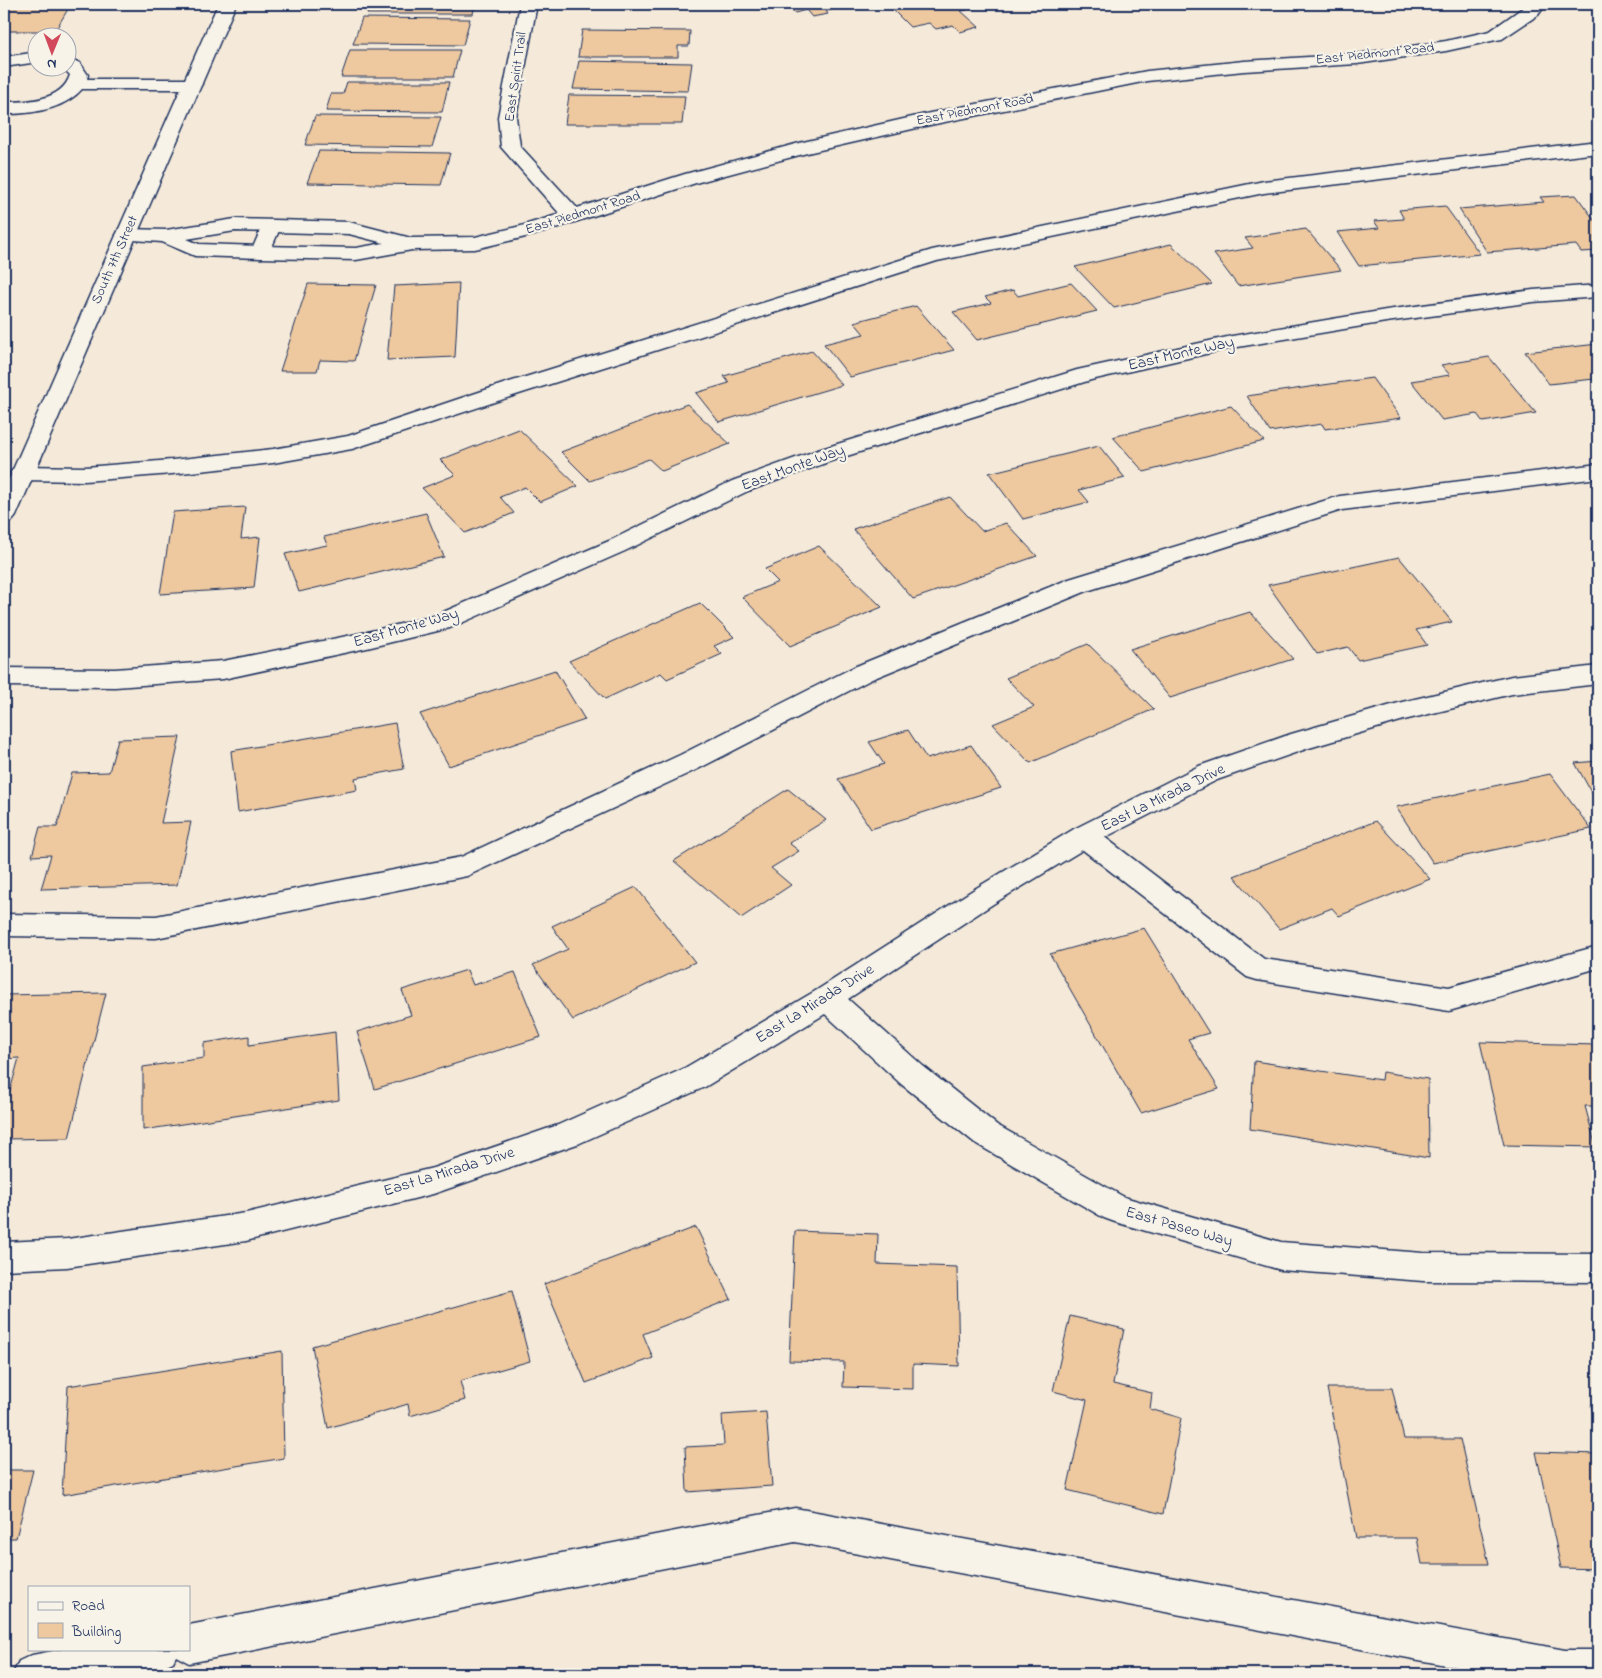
<svg xmlns="http://www.w3.org/2000/svg" width="1602" height="1678" font-family="'Indie Flower',sans-serif">
  <style>
    .building { fill: #eec89e; stroke: #1b2f5e }
    .lines { fill: none; stroke-linecap: round; stroke-linejoin: round }
    .service-casing { stroke: #1b2f5e; stroke-width: 3 }
    .minor-casing { stroke: #1b2f5e; stroke-width: 3 }
    .tertiary-casing { stroke: #1b2f5e; stroke-width: 3 }
    .service { fill: #f7f3e8; fill-rule: evenodd }
    .minor { fill: #f7f3e8; fill-rule: evenodd }
    .tertiary { fill: #f7f3e8; fill-rule: evenodd }
    .labels { text-anchor: middle; dominant-baseline: central; stroke-width: 4.5; stroke-linejoin: round; paint-order: stroke }
    .far-street-label { font-size: 14px; fill: #1b2f5e; stroke: #f7f3e8 }
    .street-label { font-size: 16px; fill: #1b2f5e; stroke: #f7f3e8 }
  </style>
  <rect width="100%" height="100%" fill="#f5ead9"/>
  <filter id="ink" filterUnits="userSpaceOnUse"><feTurbulence type="fractalNoise" baseFrequency=".02" numOctaves="2"/><feDisplacementMap in="SourceGraphic" scale="10" xChannelSelector="R" yChannelSelector="G"/><feConvolveMatrix kernelMatrix="1 2 1 2 8 2 1 2 1" color-interpolation-filters="sRGB"/></filter>
  <g filter="url(#ink)">
    <g class="building">
      <polygon points="4,4 71,4 55,31 4,31"/>
      <polygon points="370,4 475,4 473,14 367,14"/>
      <polygon points="786,4 855,4 856,5 826,11 828,14 812,17 806,10 795,13"/>
      <polygon points="925,4 990,4 991,5 961,11 979,27 960,32 953,25 936,29 929,23 910,27 891,8"/>
      <polygon points="362,18 470,19 463,45 353,44"/>
      <polygon points="582,30 690,31 689,46 678,46 678,57 578,57"/>
      <polygon points="350,50 460,50 453,77 341,77"/>
      <polygon points="579,61 692,63 688,91 573,89"/>
      <polygon points="347,82 449,82 442,112 326,111 331,94 343,94"/>
      <polygon points="569,95 685,96 682,124 565,124"/>
      <polygon points="315,116 441,117 432,147 305,145"/>
      <polygon points="319,151 450,153 441,185 307,183"/>
      <polygon points="1576,195 1598,225 1598,251 1581,252 1576,245 1487,252 1459,209 1544,202 1540,197"/>
      <polygon points="1445,206 1480,254 1359,266 1337,232 1379,228 1374,221 1404,219 1399,210"/>
      <polygon points="1306,229 1341,270 1238,286 1214,254 1253,248 1245,238"/>
      <polygon points="1171,244 1212,284 1114,308 1075,267"/>
      <polygon points="459,283 455,357 387,360 394,286"/>
      <polygon points="1071,283 1097,311 977,340 953,312 991,303 985,297 1013,290 1018,296"/>
      <polygon points="308,284 376,285 354,361 320,360 317,371 280,371"/>
      <polygon points="916,306 954,350 850,377 824,344 864,334 854,322"/>
      <polygon points="1598,344 1598,384 1594,379 1549,384 1525,352"/>
      <polygon points="812,351 842,385 719,422 696,393 729,383 724,376"/>
      <polygon points="1489,357 1536,413 1483,422 1477,414 1442,420 1411,381 1450,375 1441,365"/>
      <polygon points="1372,378 1401,418 1325,429 1322,424 1270,432 1247,396"/>
      <polygon points="687,404 730,444 662,471 649,459 590,481 561,452"/>
      <polygon points="1231,406 1264,441 1144,472 1113,437"/>
      <polygon points="519,429 578,486 540,502 525,487 500,497 514,513 465,533 422,488 455,475 440,460"/>
      <polygon points="1099,446 1125,478 1079,490 1089,502 1023,519 989,473"/>
      <polygon points="950,497 982,531 1006,523 1037,556 913,599 853,529"/>
      <polygon points="245,507 241,539 260,537 254,588 160,594 173,512"/>
      <polygon points="426,513 444,557 299,592 285,554 327,545 324,537"/>
      <polygon points="819,546 882,607 790,646 742,597 778,582 765,569"/>
      <polygon points="1399,557 1452,622 1416,630 1427,645 1358,660 1348,647 1317,654 1268,585"/>
      <polygon points="700,603 734,637 714,646 722,654 667,679 661,673 605,699 569,661"/>
      <polygon points="1250,612 1293,659 1170,698 1130,649"/>
      <polygon points="1088,644 1154,709 1030,763 993,724 1034,707 1006,678"/>
      <polygon points="555,670 585,720 449,766 420,714"/>
      <polygon points="395,723 404,769 355,778 357,790 238,812 231,751"/>
      <polygon points="908,730 927,759 971,745 1001,788 871,829 838,779 884,764 869,742"/>
      <polygon points="180,737 161,823 191,822 177,885 41,889 51,855 32,856 40,827 57,827 72,773 109,772 118,739"/>
      <polygon points="1598,761 1598,804 1575,763"/>
      <polygon points="1550,774 1591,829 1433,863 1396,807"/>
      <polygon points="788,789 826,820 789,843 799,851 771,868 791,885 741,918 674,861"/>
      <polygon points="1376,821 1430,879 1339,916 1332,908 1279,929 1234,876"/>
      <polygon points="636,887 695,962 573,1020 533,965 568,949 552,926"/>
      <polygon points="1144,928 1209,1033 1188,1039 1219,1089 1141,1113 1050,954"/>
      <polygon points="467,970 473,985 515,972 541,1037 375,1089 357,1032 411,1015 402,990"/>
      <polygon points="106,993 69,1138 4,1139 4,1113 19,1058 4,1059 4,995"/>
      <polygon points="335,1032 339,1100 143,1130 143,1067 204,1058 204,1043 249,1036 249,1045"/>
      <polygon points="1480,1042 1598,1045 1598,1106 1585,1106 1596,1147 1504,1145"/>
      <polygon points="1254,1061 1381,1080 1382,1072 1428,1079 1429,1158 1250,1129"/>
      <polygon points="696,1227 731,1299 643,1334 653,1358 586,1383 544,1284"/>
      <polygon points="795,1231 878,1234 877,1264 957,1267 959,1366 913,1364 913,1389 843,1387 844,1362 789,1361"/>
      <polygon points="512,1291 530,1361 460,1381 465,1400 410,1416 408,1404 328,1428 312,1346"/>
      <polygon points="1070,1316 1124,1329 1113,1384 1152,1393 1150,1409 1181,1418 1163,1514 1067,1490 1087,1400 1053,1391"/>
      <polygon points="282,1351 284,1458 62,1495 68,1386"/>
      <polygon points="1327,1388 1392,1388 1404,1439 1460,1439 1489,1564 1422,1564 1417,1538 1356,1538"/>
      <polygon points="1591,1405 1598,1405 1598,1435"/>
      <polygon points="766,1412 772,1486 687,1492 685,1447 724,1445 722,1415"/>
      <polygon points="1536,1452 1598,1454 1598,1569 1561,1568"/>
      <polygon points="4,1470 33,1470 16,1538 4,1538"/>
    </g>
    <g class="lines">
      <defs>
        <g id="service">
          <polygon points="1598,141 1598,153 1264,193 937,261 519,394 352,449 273,463 172,474 85,481 22,480 14,478 10,473 14,468 22,466 85,467 172,460 273,449 348,436 503,384 932,250 1264,181"/>
          <polygon points="271,220 278,222 281,226 268,256 261,258 254,256 251,252 264,222"/>
          <polygon points="1598,464 1598,478 1342,510 1087,591 872,679 698,769 467,876 156,938 4,936 4,914 156,916 461,857 680,755 854,667 1069,579 1340,496"/>
          <polygon points="1084,826 1094,829 1264,959 1449,987 1598,946 1598,968 1449,1011 1257,980 1247,977 1074,843 1070,836 1074,829"/>
          <polygon points="795,1508 1565,1650 1598,1650 1598,1674 1493,1674 795,1542 189,1663 176,1656 173,1662 160,1668 126,1674 13,1674 19,1661 32,1655 63,1649 189,1649 189,1625"/>
        </g>
        <g id="minor">
          <path d="M520,4H537L516,117L520,146L577,208L685,174L803,142L930,113L1147,71L1244,61L1357,54L1446,41L1490,31L1528,4H1546L1538,15L1502,39L1496,40L1446,51L1357,64L1244,71L1147,81L930,125L807,153L699,182L534,235L475,249L412,250L356,260L261,258L195,256L162,242L119,239L116,235L119,231L126,229L166,230L235,219L349,222L411,238L475,237L521,226L560,214L501,147L498,117ZM235,231L349,234L384,243L356,248L261,246L199,244L187,239Z"/>
          <polygon points="38,52 38,62 4,67 4,57"/>
          <path d="M68,58L80,63L88,75L87,79H193L199,80L202,84L199,88L193,89H82C64,110 30,114 4,114V102C27,102 62,101 70,75L63,68H68Z"/>
          <polygon points="1598,285 1598,297 1533,302 1386,322 1232,348 1091,380 834,460 748,491 625,551 450,628 367,648 223,679 115,687 4,686 4,668 115,669 223,661 367,632 434,616 609,541 732,481 818,450 1077,370 1232,336 1386,310 1533,290"/>
          <polygon points="1598,666 1598,684 1512,694 1404,720 1309,748 1217,780 1094,843 993,904 848,999 923,1066 997,1125 1124,1197 1281,1242 1423,1253 1598,1254 1598,1282 1423,1281 1281,1270 1115,1222 1104,1218 975,1143 901,1084 825,1014 705,1087 580,1143 433,1194 246,1241 67,1267 4,1270 4,1242 67,1239 246,1213 433,1168 558,1125 683,1069 817,990 973,890 1074,829 1199,766 1291,734 1402,702 1512,676"/>
        </g>
        <polygon id="tertiary" points="218,4 236,4 16,516 12,521 4,523 4,490"/>
      </defs>
      <use href="#service" class="service-casing"/>
      <use href="#minor" class="minor-casing"/>
      <use href="#tertiary" class="tertiary-casing"/>
      <use href="#service" class="service"/>
      <use href="#minor" class="minor"/>
      <use href="#tertiary" class="tertiary"/>
    </g>
  </g>
  <g class="labels">
    <g class="far-street-label">
      <text transform="translate(1375 54) rotate(-6)">East Piedmont Road</text>
      <text transform="translate(516 77) rotate(-82)">East Spirit Trail</text>
      <text transform="translate(975 110) rotate(-11)">East Piedmont Road</text>
      <text transform="translate(583 213) rotate(-17)">East Piedmont Road</text>
      <text transform="translate(115 260) rotate(-66)">South 7th Street</text>
    </g>
    <g class="street-label">
      <text transform="translate(1181 354) rotate(-13)">East Monte Way</text>
      <text transform="translate(793 468) rotate(-20)">East Monte Way</text>
      <text transform="translate(406 628) rotate(-16)">East Monte Way</text>
      <text transform="translate(1163 798) rotate(-26)">East La Mirada Drive</text>
      <text transform="translate(815 1004) rotate(-32)">East La Mirada Drive</text>
      <text transform="translate(449 1172) rotate(-17)">East La Mirada Drive</text>
      <text transform="translate(1179 1227) rotate(16)">East Paseo Way</text>
    </g>
  </g>
  <rect width="1602" height="1678" fill="none" stroke="#f7f3e8" stroke-width="20"/>
  <rect x="10" y="10" width="1582" height="1658" fill="none" stroke="#1b2f5e" stroke-width="2" filter="url(#ink)"/>
  <rect x="28" y="1586" width="162" height="65" fill="#f7f3e8" stroke="#9fa5b1"/>
  <rect x="38" y="1602" width="25" height="8" fill="#f7f3e8" stroke="#9fa5b1"/>
  <text x="72" y="1610" font-size="15" fill="#1b2f5e">Road</text>
  <rect x="38" y="1623" width="25" height="15" fill="#eec89e" stroke="#9fa5b1"/>
  <text x="72" y="1636" font-size="15" fill="#1b2f5e">Building</text>
  <g transform="translate(52 52) rotate(181)"><circle r="24" fill="#f7f3e8" stroke="#9fa5b1"/>
  <path d="M0-4L9 19L0 12L-9 19Z" fill="#d1495b"/>
  <text y="-8" font-size="14" font-weight="bold" text-anchor="middle" fill="#1b2f5e">N</text>
  </g>
</svg>
